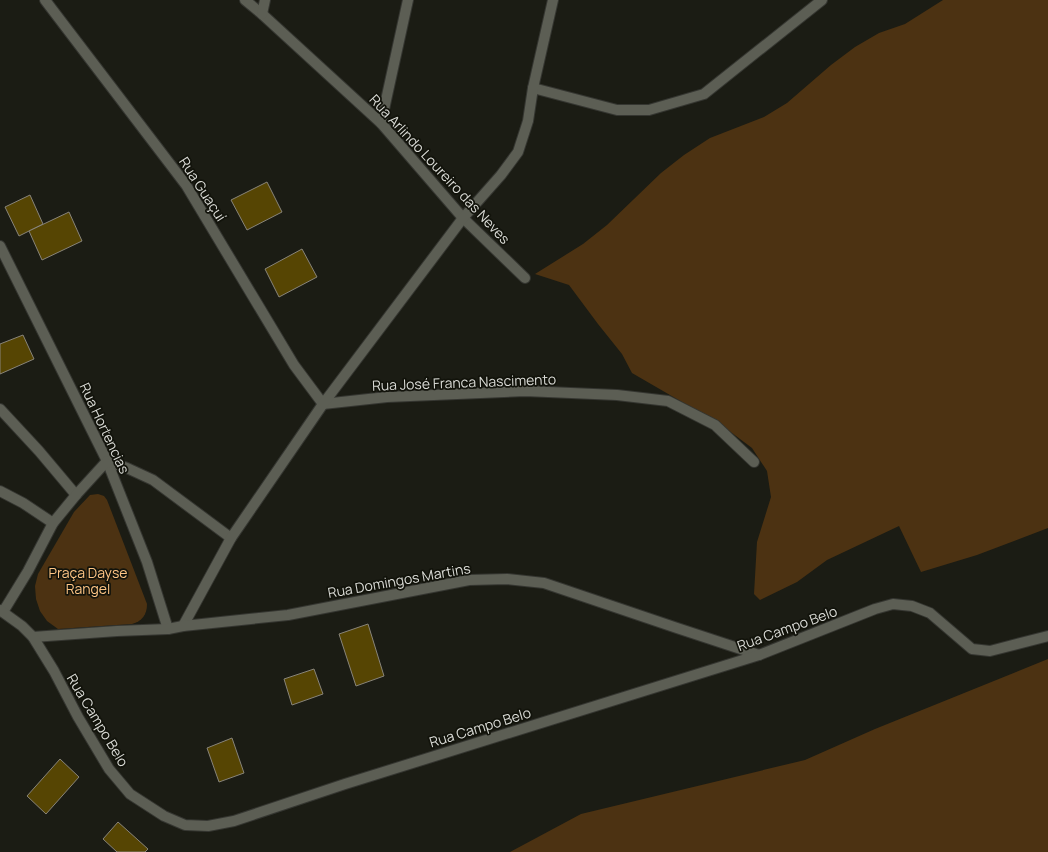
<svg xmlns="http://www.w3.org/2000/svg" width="1048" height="852" font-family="Manrope,sans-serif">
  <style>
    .green { fill: #4c3212 }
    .building { fill: #564503; stroke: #88847a }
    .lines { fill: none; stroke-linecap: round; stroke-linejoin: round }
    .minor-casing { stroke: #353631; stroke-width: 12 }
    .tertiary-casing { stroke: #353631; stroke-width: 12 }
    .minor { stroke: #5c5e54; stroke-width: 10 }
    .tertiary { stroke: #5c5e54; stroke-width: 10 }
    .labels { text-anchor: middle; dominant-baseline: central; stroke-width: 3.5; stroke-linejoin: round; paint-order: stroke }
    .street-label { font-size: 14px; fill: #dadbd6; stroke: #12130b }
    .park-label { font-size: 14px; fill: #fec585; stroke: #12130b }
  </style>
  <rect width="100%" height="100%" fill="#1b1c14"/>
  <g class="green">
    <polygon points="943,0 1048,0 1048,528 977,555 921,572 899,526 827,560 797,582 760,600 754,594 757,542 771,497 767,471 752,448 720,424 632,373 622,354 598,324 569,285 535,274 583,244 607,225 661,173 684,155 710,138 764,117 787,103 831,65 855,47 879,33 905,24"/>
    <path d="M98,494L104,496L107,500L147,604C147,615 142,621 132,624L58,629L47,621L40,611L36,599L35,586L38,574L74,512L90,495Z"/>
    <polygon points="1048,659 1048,852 510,852 581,814 805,760 875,729"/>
  </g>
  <g class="building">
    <polygon points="267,182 282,212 247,230 231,200"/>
    <polygon points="30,195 43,224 19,236 5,207"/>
    <polygon points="69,212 82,241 42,260 29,231"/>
    <polygon points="302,249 317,277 279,297 265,269"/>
    <polygon points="23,335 34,359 0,374 0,344"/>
    <polygon points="368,624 384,676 356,686 339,634"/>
    <polygon points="314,669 323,694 292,705 284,679"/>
    <polygon points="232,738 244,773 219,782 207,748"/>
    <polygon points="60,759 79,777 46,814 27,796"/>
    <polygon points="118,822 148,849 145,852 117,852 103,839"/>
  </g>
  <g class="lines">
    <defs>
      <g id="minor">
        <polyline points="45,0 186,185 294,365 323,404 387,397 525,391 617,395 668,401 715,425 754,462"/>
        <polyline points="245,0 262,14 381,123 463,218 525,278"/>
        <polyline points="262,14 265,0"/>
        <polyline points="533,88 617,110 649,110 704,94 822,0"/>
        <polyline points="381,123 408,0"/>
        <polyline points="0,246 107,461 147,562 168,629"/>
        <polyline points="0,409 39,451 76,495"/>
        <polyline points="0,491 23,503 53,523"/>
        <polyline points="3,612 28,571 53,523 76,495 107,461 127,468 153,480 231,538"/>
        <polyline points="183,626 231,538 323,404 463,218 501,175 518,152 528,121 533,88 553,0"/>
        <polyline points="33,637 117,631 168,629 183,626 288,615 469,580 507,579 544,583 677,628 759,655"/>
      </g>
      <polyline id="tertiary" points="0,610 22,626 33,637 54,671 78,717 109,769 130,794 164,816 185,825 208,826 234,821 345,784 759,655 875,609 893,604 912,606 930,613 972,649 990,651 1048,636"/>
    </defs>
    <use href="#minor" class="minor-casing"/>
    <use href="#tertiary" class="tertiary-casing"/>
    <use href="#minor" class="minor"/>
    <use href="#tertiary" class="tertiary"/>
  </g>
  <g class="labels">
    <g class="street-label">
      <text transform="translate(440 169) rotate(47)">Rua Arlindo Loureiro das Neves</text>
      <text transform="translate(203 189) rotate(57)">Rua Guaçuí</text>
      <text transform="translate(464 382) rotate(-2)">Rua José Franca Nascimento</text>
      <text transform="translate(105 428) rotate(65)">Rua Hortencias</text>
      <text transform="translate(399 580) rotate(-10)">Rua Domingos Martins</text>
      <text transform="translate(787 628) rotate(-20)">Rua Campo Belo</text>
      <text transform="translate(98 720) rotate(59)">Rua Campo Belo</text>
      <text transform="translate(480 727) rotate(-17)">Rua Campo Belo</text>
    </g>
    <g class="park-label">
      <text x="88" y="572">Praça Dayse<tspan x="88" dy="16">Rangel</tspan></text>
    </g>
  </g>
</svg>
